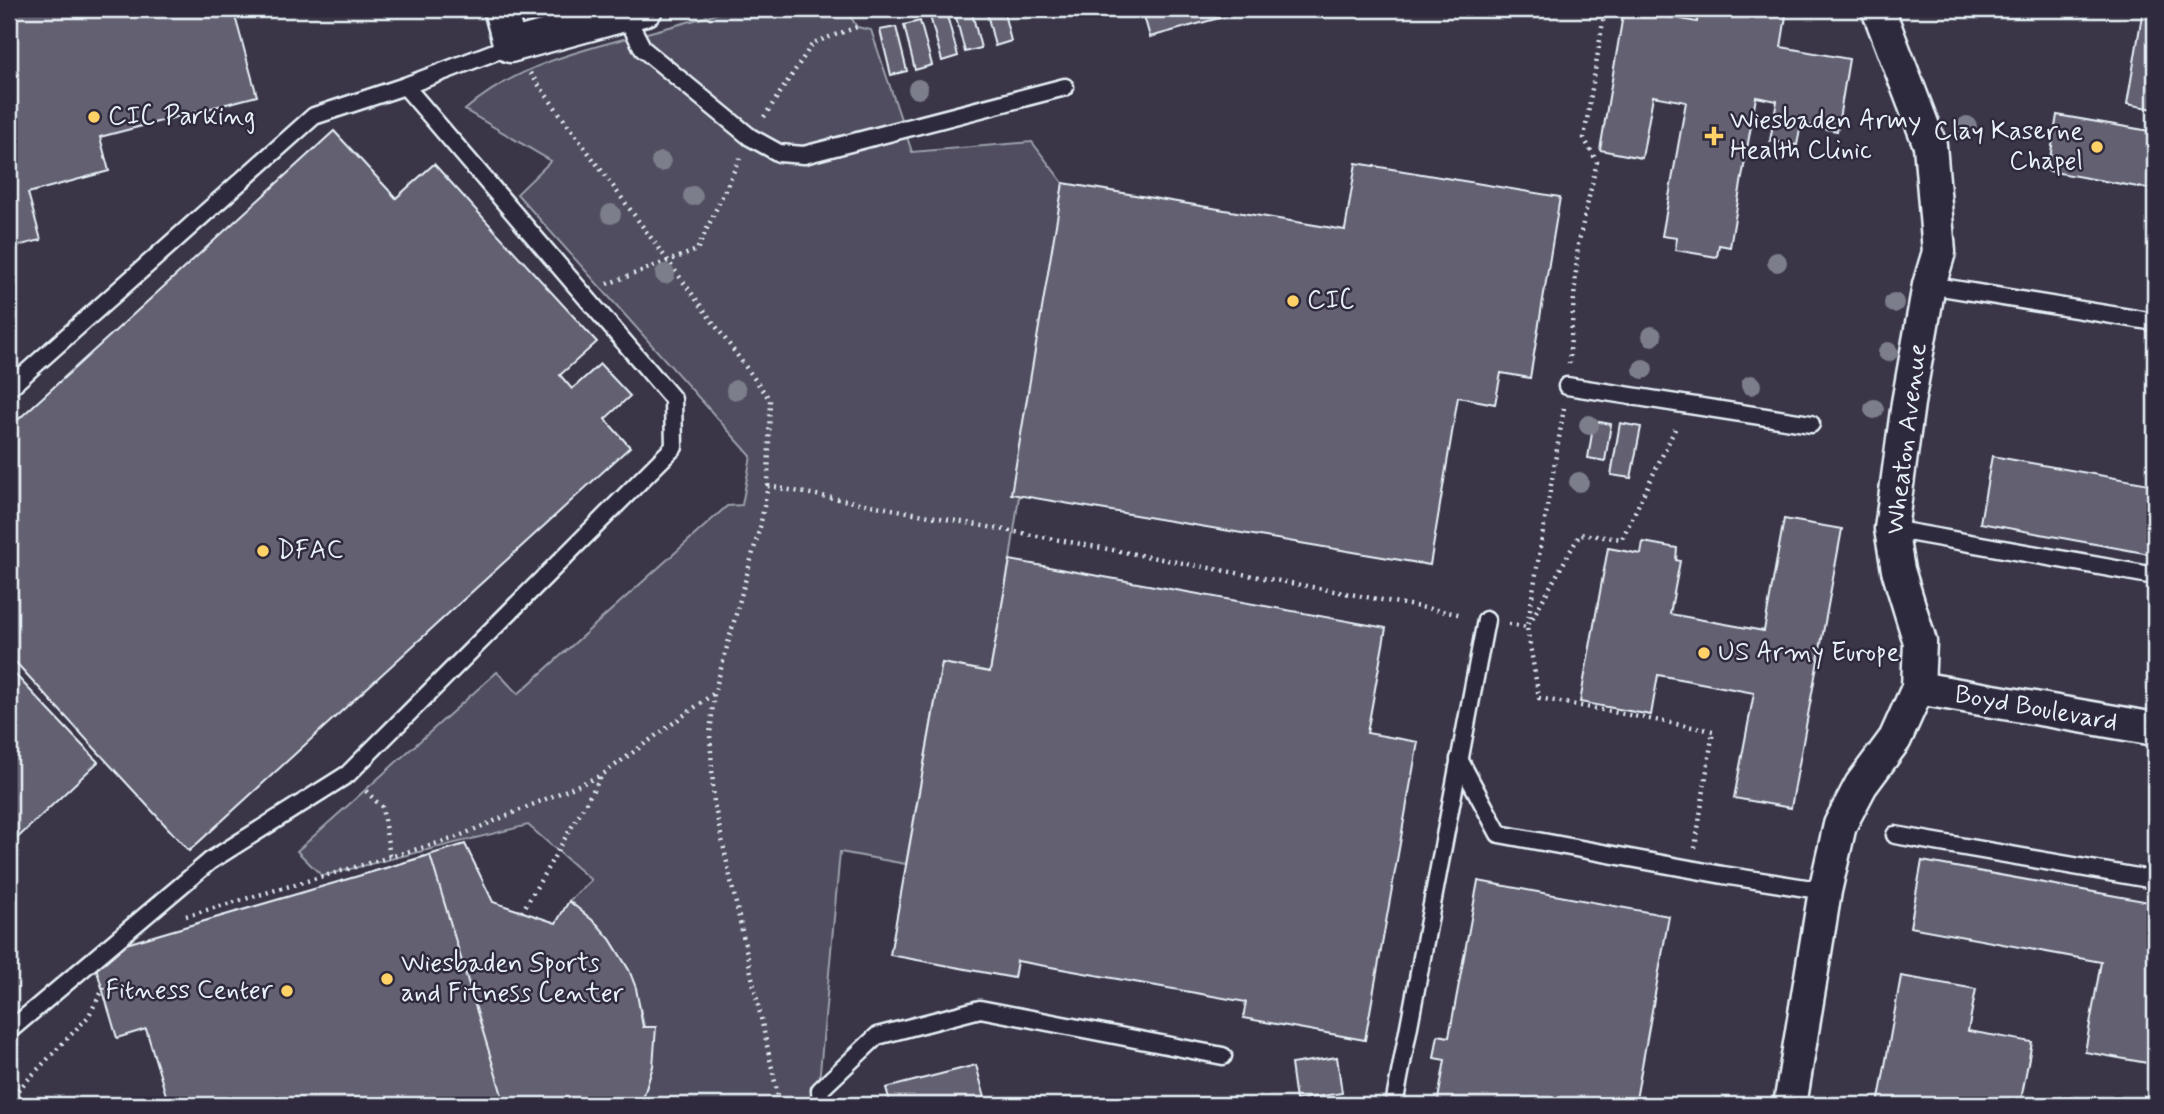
<svg xmlns="http://www.w3.org/2000/svg" width="2164" height="1114" font-family="Mynerve,sans-serif">
  <style>
    .green { fill: #504e5f; stroke: #9ca0ac; stroke-width: 2 }
    .building { fill: #636171; stroke: #e8f1f8; stroke-width: 2 }
    .lines { fill: none; stroke-linecap: round; stroke-linejoin: round }
    .lane-casing { stroke: #e8f1f8; stroke-width: 21 }
    .street-casing { stroke: #e8f1f8; stroke-width: 37 }
    .path { stroke: #e8f1f8; stroke-width: 4.5; stroke-dasharray: 2 5; stroke-linecap: butt }
    .lane { stroke: #2f2a3d; stroke-width: 16 }
    .street { stroke: #2f2a3d; stroke-width: 32 }
    .tree { fill: #7d7e8b }
    .poi-dot { fill: #ffd166; stroke: #2f2a3d; stroke-width: 2.5 }
    .labels { text-anchor: middle; dominant-baseline: central; stroke-width: 5; stroke-linejoin: round; paint-order: stroke }
    .poi-label { font-size: 26px; fill: #e8f1f8; stroke: #2f2a3d; text-anchor: start }
    .street-label { font-size: 26px; fill: #e8f1f8; stroke: #2f2a3d }
  </style>
  <rect width="100%" height="100%" fill="#3a3648"/>
  <filter id="ink" filterUnits="userSpaceOnUse"><feTurbulence type="fractalNoise" baseFrequency=".0143" numOctaves="2"/><feDisplacementMap in="SourceGraphic" scale="14" xChannelSelector="R" yChannelSelector="G"/><feConvolveMatrix kernelMatrix="1 2 1 2 8 2 1 2 1" color-interpolation-filters="sRGB"/></filter>
  <g filter="url(#ink)">
    <path class="green" d="M730,9H846L857,27L871,30L912,152L1032,142L1063,183L1010,560L990,672L942,663L906,864L840,852L817,1105H641L653,1066L640,1007L629,970L610,939L569,901L591,880L528,825L322,876L297,851L497,672L518,694L727,506L742,505L751,456L517,194L551,161L465,110C537,47 643,40 730,9Z"/>
    <g class="building">
      <polygon points="9,9 233,9 257,96 100,137 109,171 28,193 41,240 9,248"/>
      <polygon points="954,9 971,9 981,48 965,52"/>
      <polygon points="986,9 1003,9 1011,41 995,46"/>
      <polygon points="1142,9 1252,9 1150,37"/>
      <polygon points="1624,9 1671,9 1670,17 1697,22 1699,9 1766,9 1766,12 1786,16 1781,47 1849,59 1837,131 1801,124 1797,145 1770,141 1777,101 1756,97 1730,247 1719,245 1717,257 1675,250 1677,238 1662,236 1686,102 1653,96 1642,158 1600,150"/>
      <polygon points="2143,9 2155,9 2155,190 2048,171 2057,115 2150,131 2154,109 2127,104"/>
      <polygon points="946,12 958,56 942,61 930,16"/>
      <polygon points="920,21 932,65 915,70 904,25"/>
      <polygon points="896,27 907,71 891,75 880,30"/>
      <polygon points="334,131 396,198 434,164 597,342 560,375 572,389 600,364 630,396 605,419 630,447 189,851 9,655 9,428"/>
      <polygon points="1356,163 1560,197 1530,378 1501,373 1495,404 1458,397 1430,565 1011,494 1063,183 1345,230"/>
      <polygon points="1594,421 1611,424 1605,461 1588,458"/>
      <polygon points="1620,423 1641,427 1631,478 1611,475"/>
      <polygon points="1992,456 2155,485 2155,555 1980,523"/>
      <polygon points="1784,519 1842,529 1791,808 1734,798 1754,693 1658,675 1651,715 1580,702 1608,548 1641,554 1643,542 1677,548 1676,560 1680,561 1670,614 1764,631"/>
      <polygon points="1010,560 1386,628 1367,733 1418,742 1365,1040 1243,1018 1246,1002 1017,961 1014,978 890,955 942,663 990,672"/>
      <polygon points="9,668 98,762 9,846"/>
      <polygon points="465,844 493,902 556,923 569,901 597,924 610,939 629,970 636,988 643,1027 656,1027 653,1066 641,1105 179,1105 133,945"/>
      <polygon points="430,855 505,1105 169,1105 146,1029 117,1038 92,954"/>
      <polygon points="1922,861 2155,903 2155,1049 2153,1064 2085,1052 2101,962 1910,927"/>
      <polygon points="1478,881 1669,916 1635,1105 1437,1105 1445,1060 1434,1058 1438,1035 1449,1037"/>
      <polygon points="1901,976 1976,989 1968,1031 2032,1042 2020,1105 1990,1100 1989,1105 1878,1105"/>
      <polygon points="1337,1057 1342,1093 1296,1100 1291,1064"/>
      <polygon points="976,1065 987,1105 891,1105 886,1088"/>
      <polygon points="1346,1099 1347,1105 1310,1105"/>
    </g>
    <g class="lines">
      <defs>
        <g id="lane">
          <polyline points="625,14 643,49 750,137 779,153 804,155 1065,87"/>
          <polyline points="405,86 510,46"/>
          <polyline points="1929,285 2155,322"/>
          <polyline points="1567,386 1811,424"/>
          <polyline points="9,388 314,116 405,86 673,399 674,447 348,774 210,861 9,1031"/>
          <polyline points="1891,529 2155,576"/>
          <polyline points="1459,759 1499,834 1723,875 1825,891"/>
          <polyline points="1895,835 2155,880"/>
          <polyline points="821,1105 820,1090 877,1036 980,1009 1223,1056"/>
          <polyline points="1394,1105 1486,620"/>
        </g>
        <g id="street">
          <polyline points="500,9 510,46 646,9"/>
          <polyline points="1918,688 2155,729"/>
          <polyline points="1790,1105 1825,891 1840,825 1861,785 1895,739 1918,688 1920,642 1898,570 1891,529 1908,403 1929,285 1939,252 1930,145 1878,9"/>
        </g>
      </defs>
      <use href="#lane" class="lane-casing"/>
      <use href="#street" class="street-casing"/>
      <g class="path">
        <polyline points="530,73 770,400 768,486 760,527 714,694 710,735 714,803 780,1105"/>
        <polyline points="764,117 813,43 857,27"/>
        <polyline points="607,284 697,250 740,158"/>
        <polyline points="1569,364 1578,245 1597,162 1584,138 1605,9"/>
        <polyline points="1564,408 1527,627 1539,698 1713,731 1695,848"/>
        <polyline points="768,486 1463,615"/>
        <polyline points="1509,624 1527,627"/>
        <polyline points="1529,624 1580,534 1622,539 1677,425"/>
        <polyline points="366,791 382,807 390,856"/>
        <polyline points="522,912 602,775 713,694"/>
        <polyline points="186,916 452,839 602,775"/>
        <polyline points="18,1090 88,1017 106,984"/>
      </g>
      <use href="#lane" class="lane"/>
      <use href="#street" class="street"/>
    </g>
    <g class="tree">
      <circle cx="918" cy="89" r="10"/>
      <circle cx="1967" cy="126" r="10"/>
      <circle cx="661" cy="162" r="10"/>
      <circle cx="693" cy="196" r="10"/>
      <circle cx="611" cy="214" r="10"/>
      <circle cx="1777" cy="262" r="10"/>
      <circle cx="665" cy="274" r="10"/>
      <circle cx="1894" cy="303" r="10"/>
      <circle cx="1652" cy="336" r="10"/>
      <circle cx="1888" cy="352" r="10"/>
      <circle cx="1643" cy="369" r="10"/>
      <circle cx="1751" cy="385" r="10"/>
      <circle cx="736" cy="390" r="10"/>
      <circle cx="1874" cy="409" r="10"/>
      <circle cx="1589" cy="425" r="10"/>
      <circle cx="1579" cy="482" r="10"/>
    </g>
  </g>
  <g class="poi-dot">
    <circle cx="94" cy="117" r="7"/>
    <path d="M1710.5 125.5h7v7h7v7h-7v7h-7v-7h-7v-7h7z"/>
    <circle cx="2097" cy="147" r="7"/>
    <circle cx="1293" cy="301" r="7"/>
    <circle cx="263" cy="551" r="7"/>
    <circle cx="1704" cy="653" r="7"/>
    <circle cx="387" cy="979" r="7"/>
    <circle cx="287" cy="991" r="7"/>
  </g>
  <g class="labels">
    <g class="poi-label">
      <text x="108" y="117">CIC Parking</text>
      <text x="1730" y="121">Wiesbaden Army<tspan x="1730" dy="30">Health Clinic</tspan></text>
      <text x="2083" y="132" text-anchor="end">Clay Kaserne<tspan x="2083" dy="30">Chapel</tspan></text>
      <text x="1307" y="301">CIC</text>
      <text x="277" y="551">DFAC</text>
      <text x="1718" y="653">US Army Europe</text>
      <text x="401" y="964">Wiesbaden Sports<tspan x="401" dy="30">and Fitness Center</tspan></text>
      <text x="273" y="991" text-anchor="end">Fitness Center</text>
    </g>
    <g class="street-label">
      <text transform="translate(1907 439) rotate(-83)">Wheaton Avenue</text>
      <text transform="translate(2036 709) rotate(10)">Boyd Boulevard</text>
    </g>
  </g>
  <rect width="2164" height="1114" fill="none" stroke="#2f2a3d" stroke-width="35"/>
  <rect x="18" y="18" width="2129" height="1079" fill="none" stroke="#e8f1f8" stroke-width="2.5" filter="url(#ink)"/>
</svg>
